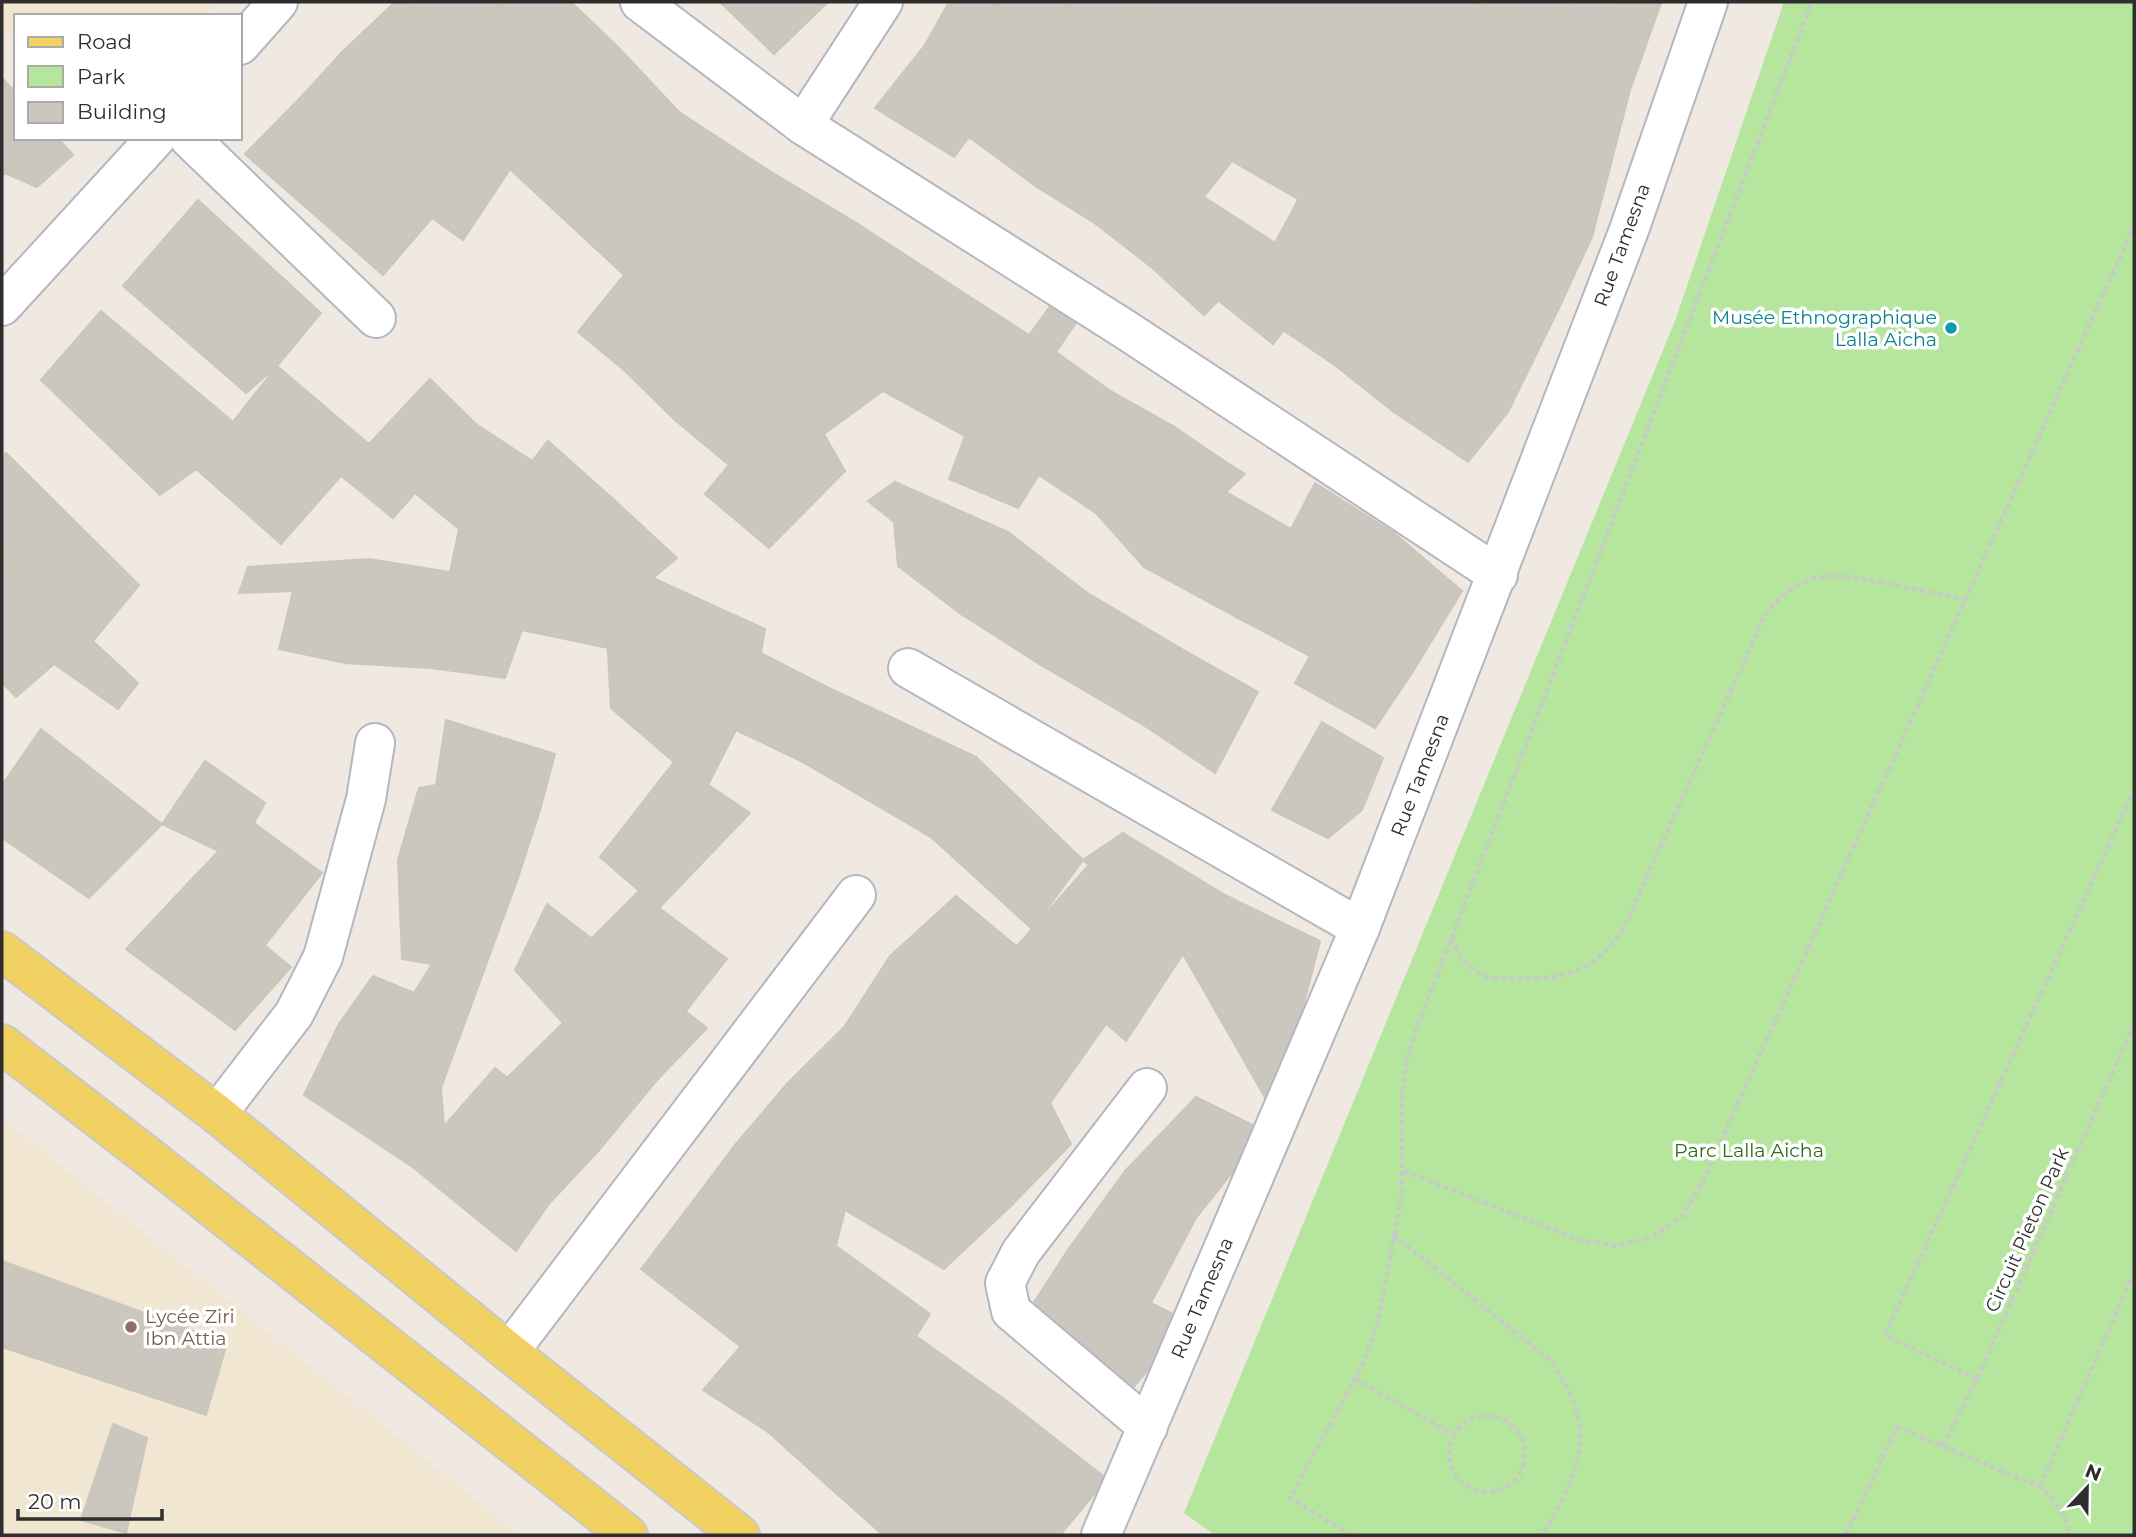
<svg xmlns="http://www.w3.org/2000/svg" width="2136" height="1537" font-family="Montserrat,sans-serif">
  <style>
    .education { fill: #f0e6d1 }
    .green { fill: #b6e59e }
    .building { fill: #cbc7bf; stroke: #cbc5ba; stroke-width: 2 }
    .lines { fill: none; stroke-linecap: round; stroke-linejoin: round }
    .minor-casing { stroke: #b4b7c1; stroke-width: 42 }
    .major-casing { stroke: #c9c9c9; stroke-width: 42 }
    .path { stroke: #c9c9c9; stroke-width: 4.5; stroke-dasharray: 5 3.5; stroke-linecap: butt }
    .minor { stroke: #fff; stroke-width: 38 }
    .major { stroke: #f2d163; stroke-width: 38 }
    .culture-dot { fill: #0f9aa8; stroke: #fff; stroke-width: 2.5 }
    .education-dot { fill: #8d6e63; stroke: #fff; stroke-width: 2.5 }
    .labels { text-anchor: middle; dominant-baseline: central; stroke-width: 7; stroke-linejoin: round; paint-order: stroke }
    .street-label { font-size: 19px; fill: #2e2e2e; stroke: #fff }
    .culture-label { font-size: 19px; fill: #0d838f; stroke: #fff; text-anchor: end }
    .park-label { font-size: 19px; fill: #2c6e1b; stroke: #fff }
    .education-label { font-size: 19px; fill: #785e54; stroke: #fff; text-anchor: start }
  </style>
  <rect width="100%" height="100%" fill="#efe9e1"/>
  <g class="education">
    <polygon points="2,2 216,2 203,16 16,16 16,42 2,30"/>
    <polygon points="2,1118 520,1535 2,1535"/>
  </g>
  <polygon class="green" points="1784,2 2134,2 2134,1535 1215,1535 1184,1513 1675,321"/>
  <g class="building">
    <polygon points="395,2 405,2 495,81 451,139 341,53"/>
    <polygon points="405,2 505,2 454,45"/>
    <polygon points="505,2 571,2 618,47 542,121 454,45"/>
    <polygon points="720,2 828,2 774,54"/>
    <polygon points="949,2 992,2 1046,38 1004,91 925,45"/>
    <polygon points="992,2 1070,2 1046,38"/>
    <polygon points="1070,2 1475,2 1557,34 1569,2 1661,3 1630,90 1592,237 1468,171 1442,198 1233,89 1248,51 1128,10 1109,79 1046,38"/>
    <polygon points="1485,2 1569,2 1557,34 1483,6"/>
    <polygon points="1128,10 1248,51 1233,89 1442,198 1468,171 1592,237 1558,310 1486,286 1421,254 1359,234 1232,161 1109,79"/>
    <polygon points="1046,38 1109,79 1037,187 969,137"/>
    <polygon points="925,45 1004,91 954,157 875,108"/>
    <polygon points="618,47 679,112 612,187 542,121"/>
    <polygon points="341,53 451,139 402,190 303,95"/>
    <polygon points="2,78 16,93 16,138 58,138 73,155 37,187 5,173 2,176"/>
    <polygon points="1109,79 1171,119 1096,224 1037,187"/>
    <polygon points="495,81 542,121 463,240 432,218 402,190 451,139"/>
    <polygon points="303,95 432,218 383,275 245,154"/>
    <polygon points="679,112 768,170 695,256 612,187"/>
    <polygon points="1171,119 1232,161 1150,266 1096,224"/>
    <polygon points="542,121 612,187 695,256 624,275 510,169"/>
    <polygon points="768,170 858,224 765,323 695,256"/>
    <polygon points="1204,197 1275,243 1204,315 1150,266"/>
    <polygon points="198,200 321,313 277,366 246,393 123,286"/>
    <polygon points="1298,200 1359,234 1273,344 1219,301 1275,243"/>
    <polygon points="858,224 964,293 883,391 781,306"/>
    <polygon points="1359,234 1421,254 1336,366 1283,330"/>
    <polygon points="1421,254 1486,286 1394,412 1336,366"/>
    <polygon points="695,256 718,279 624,370 578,332 624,275"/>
    <polygon points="718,279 765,323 676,421 624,370"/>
    <polygon points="1486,286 1558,310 1508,412 1432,360"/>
    <polygon points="964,293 1029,335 965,436 883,391"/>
    <polygon points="1054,301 1080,317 1056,352 1109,390 1039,475 1018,508 949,479 965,436 1029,335"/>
    <polygon points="781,306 883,391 824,434 845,471 769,548 705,494 729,465 676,421"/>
    <polygon points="101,311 233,422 196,469 160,495 41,380"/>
    <polygon points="1432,360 1508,412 1468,462 1394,412"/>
    <polygon points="277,366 369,444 281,544 196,469"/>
    <polygon points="430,379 476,424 393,518 340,475"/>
    <polygon points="1109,390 1173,426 1096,513 1039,475"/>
    <polygon points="476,424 532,461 459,529 415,493"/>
    <polygon points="1173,426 1226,462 1144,567 1096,513"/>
    <polygon points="548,441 612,498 548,563 485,504 532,461"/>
    <polygon points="6,453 139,585 93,641 2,556 2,457"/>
    <polygon points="1226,462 1245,474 1226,492 1291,529 1236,617 1144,567"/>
    <polygon points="895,482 1008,532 961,614 898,566 894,522 868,501"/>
    <polygon points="1315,483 1394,533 1310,656 1236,617 1291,529"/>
    <polygon points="612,498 677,558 606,617 548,563"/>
    <polygon points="485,504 606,617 608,648 522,630 505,678 430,668 459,529"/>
    <polygon points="1008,532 1086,592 1041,665 961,614"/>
    <polygon points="1394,533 1462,591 1412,673 1338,615"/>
    <polygon points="2,556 138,683 118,709 54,664 16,697 2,682"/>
    <polygon points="369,559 450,572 430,668 346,663"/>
    <polygon points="369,559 346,663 279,649 293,591 239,593 248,567"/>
    <polygon points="653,578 765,629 761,653 829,688 803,762 736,730 708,785 674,762 611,708 606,617"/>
    <polygon points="1086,592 1180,648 1145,726 1041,665"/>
    <polygon points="1338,615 1412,673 1375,728 1295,683 1310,656"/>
    <polygon points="1180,648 1258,692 1215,773 1145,726"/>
    <polygon points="829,688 976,757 931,837 803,762"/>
    <polygon points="446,720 555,754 540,810 436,785"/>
    <polygon points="1322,722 1383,758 1362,810 1328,838 1272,810"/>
    <polygon points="41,729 162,824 89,898 2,838 2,785"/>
    <polygon points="976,757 1083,860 1032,929 931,837"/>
    <polygon points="205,761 265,803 254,823 322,873 265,945 188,883 219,851 162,824"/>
    <polygon points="674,762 750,813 659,908 600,857"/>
    <polygon points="436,785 540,810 518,878 398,860 419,788"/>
    <polygon points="1123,833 1225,895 1183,954 1083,860"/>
    <polygon points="398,860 518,878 483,973 402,959"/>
    <polygon points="1088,866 1183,954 1126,1041 1017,946"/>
    <polygon points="188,883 291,967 235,1030 126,949"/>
    <polygon points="638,892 727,959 685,1012 591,939"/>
    <polygon points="1225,895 1320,941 1275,1115 1183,954"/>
    <polygon points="956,896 1044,969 975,1042 890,956"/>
    <polygon points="547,904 707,1028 658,1079 563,1023 515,970"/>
    <polygon points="890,956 975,1042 931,1094 845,1026"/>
    <polygon points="432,964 483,973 441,1088 339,1024 373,976 414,993"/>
    <polygon points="1044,969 1106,1024 1050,1103 975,1042"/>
    <polygon points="563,1023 658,1079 599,1150 507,1078"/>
    <polygon points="339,1024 441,1088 444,1126 414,1168 304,1095"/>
    <polygon points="845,1026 931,1094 881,1159 787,1084"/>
    <polygon points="975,1042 1050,1103 1071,1144 1013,1204 909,1120"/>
    <polygon points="495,1068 599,1150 548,1205 444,1126"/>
    <polygon points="787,1084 881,1159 845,1210 735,1145"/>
    <polygon points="1196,1097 1265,1131 1196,1218 1125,1171"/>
    <polygon points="909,1120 1013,1204 944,1269 845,1210"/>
    <polygon points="444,1126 548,1205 516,1251 414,1168"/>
    <polygon points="735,1145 845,1210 836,1246 792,1290 687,1209"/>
    <polygon points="1125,1171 1196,1218 1151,1303 1070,1247"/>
    <polygon points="687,1209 792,1290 741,1347 641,1269"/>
    <polygon points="836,1246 930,1314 916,1336 861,1385 774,1308"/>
    <polygon points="1070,1247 1151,1303 1189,1322 1132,1389 1027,1313"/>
    <polygon points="2,1261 227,1343 206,1415 2,1347"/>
    <polygon points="774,1308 832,1359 768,1432 703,1390"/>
    <polygon points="916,1336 1007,1401 951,1455 861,1385"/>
    <polygon points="832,1359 901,1416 838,1495 768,1432"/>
    <polygon points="1007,1401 1107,1479 1060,1535 1048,1535 951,1455"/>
    <polygon points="901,1416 983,1481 943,1535 883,1535 838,1495"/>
    <polygon points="113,1424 147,1438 126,1533 81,1520"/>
    <polygon points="983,1481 1048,1535 943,1535"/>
  </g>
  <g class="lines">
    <defs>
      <g id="minor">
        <polyline points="640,2 803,125 1126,330 1498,575"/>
        <polyline points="240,45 278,2"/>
        <polyline points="803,125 883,2"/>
        <polyline points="189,138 376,318"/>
        <polyline points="2,306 156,138"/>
        <polyline points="908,668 1360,928"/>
        <polyline points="1147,1088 1021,1252 1005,1283 1011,1311 1148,1427"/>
        <polyline points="217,1114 294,1014 323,957 366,799 375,743"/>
        <polyline points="509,1352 856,895"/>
        <polyline points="1101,1535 1360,928 1629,230 1708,2"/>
      </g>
      <g id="major">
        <polyline points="2,951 217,1114 509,1352 740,1535"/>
        <polyline points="2,1044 141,1151 628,1535"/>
      </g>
    </defs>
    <use href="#minor" class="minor-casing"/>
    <use href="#major" class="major-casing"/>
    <g class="path">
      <path d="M1451,938C1457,949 1463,962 1473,969C1487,980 1502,979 1519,979C1570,979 1599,969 1626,923L1765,615C1804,567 1830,573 1886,583C1913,589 1939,594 1966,599"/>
      <polyline points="1404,1171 1580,1240 1617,1246 1653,1237 1683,1215 1702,1183 2134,226"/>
      <path d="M1393,1235L1550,1360C1599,1427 1582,1470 1542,1535"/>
      <polyline points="1356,1379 1454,1435"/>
      <polyline points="1977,1379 1885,1335 2134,790"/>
      <circle cx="1487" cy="1454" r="38"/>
      <polyline points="1943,1446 1977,1379 2134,1024"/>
      <polyline points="2040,1487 2134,1272"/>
      <polyline points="1351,1535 1290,1498 1362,1366 1378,1322 1402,1193 1402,1095 1406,1064 1415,1033 1812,2"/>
      <path d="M1846,1535L1897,1427L2040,1487C2057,1502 2065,1514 2070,1535"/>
    </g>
    <use href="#minor" class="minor"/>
    <use href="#major" class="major"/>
  </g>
  <circle class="culture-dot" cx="1951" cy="328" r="7"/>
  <circle class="education-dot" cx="131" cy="1327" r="7"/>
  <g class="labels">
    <g class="street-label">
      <text transform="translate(1622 245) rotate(-70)">Rue Tamesna</text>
      <text transform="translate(1420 775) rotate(-69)">Rue Tamesna</text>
      <text transform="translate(2027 1230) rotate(-66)">Circuit Pieton Park</text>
      <text transform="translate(1202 1298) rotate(-67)">Rue Tamesna</text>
    </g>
    <g class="culture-label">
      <text x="1937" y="317">Musée Ethnographique<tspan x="1937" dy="22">Lalla Aicha</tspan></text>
    </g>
    <g class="park-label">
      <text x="1749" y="1150">Parc Lalla Aicha</text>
    </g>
    <g class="education-label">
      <text x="145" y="1316">Lycée Ziri<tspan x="145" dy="22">Ibn Attia</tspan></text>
    </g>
  </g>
  <rect width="2136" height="1537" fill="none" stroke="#2e2e2e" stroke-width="7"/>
  <rect x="14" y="14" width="228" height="126" fill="#ffffff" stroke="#ababab" stroke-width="2"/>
  <rect x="28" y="37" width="35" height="10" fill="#f2d163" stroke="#ababab" stroke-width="2"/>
  <text x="77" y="49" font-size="21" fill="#2e2e2e">Road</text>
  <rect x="28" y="66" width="35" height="21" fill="#b6e59e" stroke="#ababab" stroke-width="2"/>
  <text x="77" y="84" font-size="21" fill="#2e2e2e">Park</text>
  <rect x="28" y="102" width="35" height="21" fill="#cbc7bf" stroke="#ababab" stroke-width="2"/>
  <text x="77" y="119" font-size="21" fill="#2e2e2e">Building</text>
  <g transform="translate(2087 1488) rotate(22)" stroke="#ffffff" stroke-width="5" paint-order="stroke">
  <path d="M0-5L12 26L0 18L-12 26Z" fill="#2e2e2e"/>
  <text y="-10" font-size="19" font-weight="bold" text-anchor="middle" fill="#2e2e2e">N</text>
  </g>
  <path d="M18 1509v10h144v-10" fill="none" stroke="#2e2e2e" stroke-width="3.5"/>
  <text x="28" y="1509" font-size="21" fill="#2e2e2e" stroke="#ffffff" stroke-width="5" paint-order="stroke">20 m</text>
</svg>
